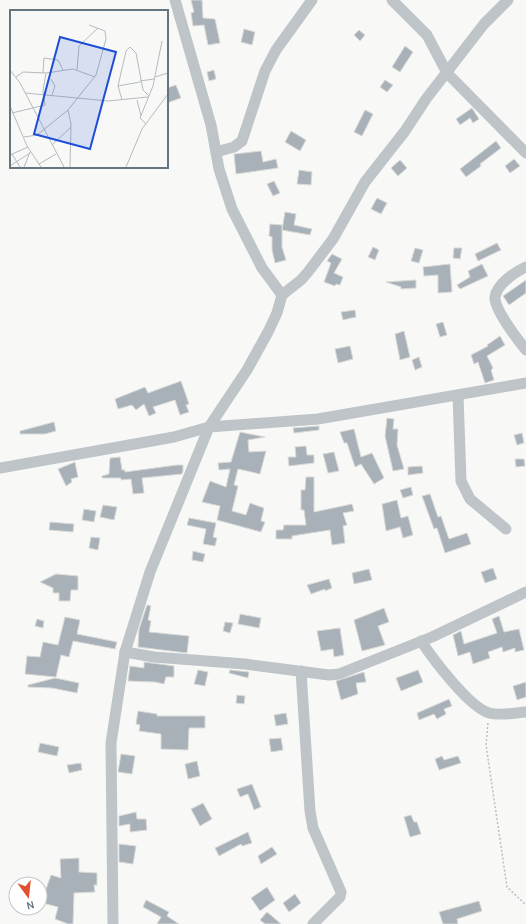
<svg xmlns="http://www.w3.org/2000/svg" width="526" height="924" font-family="Karla,sans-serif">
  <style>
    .building { fill: #a8b1b7; stroke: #dadad8 }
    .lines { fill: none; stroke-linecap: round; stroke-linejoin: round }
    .path { stroke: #babdc0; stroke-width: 1.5; stroke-dasharray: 2 2; stroke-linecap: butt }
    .minor { stroke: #bfc4c8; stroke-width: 11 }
    .inset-road { fill: none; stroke: #b4bcc0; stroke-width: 1 }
    .view { fill: #1d4ed8; fill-opacity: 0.15; stroke: #1d4ed8; stroke-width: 2 }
    .inset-edge { fill: none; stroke: #647580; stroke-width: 2 }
  </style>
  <rect width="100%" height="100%" fill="#f8f8f6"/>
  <g class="building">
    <polygon points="191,0 202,0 203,18 215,19 220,43 208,45 204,25 193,26 191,13 194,12"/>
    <polygon points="244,29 255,32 252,45 241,42"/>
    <polygon points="359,30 365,35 360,41 354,35"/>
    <polygon points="405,46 413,52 400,72 392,67"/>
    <polygon points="214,70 216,79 209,81 207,72"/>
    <polygon points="385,80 393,85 387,92 380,87"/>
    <polygon points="176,85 181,98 167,103 167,88"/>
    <polygon points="472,108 479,119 473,123 470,118 460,125 456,119"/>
    <polygon points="365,110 373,114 362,136 354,132"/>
    <polygon points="291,131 306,140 300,151 285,142"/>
    <polygon points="496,141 501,148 480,164 481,166 466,177 460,169"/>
    <polygon points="261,151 263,162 276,159 278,168 236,174 234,154"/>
    <polygon points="514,159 520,166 510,173 505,166"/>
    <polygon points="400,160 407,168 398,176 391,168"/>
    <polygon points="299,170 312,172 311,185 297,184"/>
    <polygon points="274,181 280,193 273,196 267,184"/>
    <polygon points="377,198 387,203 381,214 371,209"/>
    <polygon points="285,212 296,214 294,225 312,229 310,235 282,230"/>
    <polygon points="270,224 282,225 282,247 286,260 275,263 272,250 272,237 269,236"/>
    <polygon points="497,243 501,250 478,261 475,254"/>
    <polygon points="373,247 379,250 375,260 368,257"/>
    <polygon points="415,248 423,250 419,263 411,261"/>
    <polygon points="454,248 462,248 460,259 453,258"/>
    <polygon points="332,254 342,259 334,273 343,277 340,285 336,284 335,286 324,282 331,263 327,261"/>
    <polygon points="450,264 452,292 438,293 438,275 424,276 423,267"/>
    <polygon points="482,264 488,276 460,289 457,285 470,277 468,271"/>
    <polygon points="416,280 416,288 401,289 401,287 386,282"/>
    <polygon points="526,280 526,293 509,305 503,296"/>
    <polygon points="355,310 356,317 343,320 341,312"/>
    <polygon points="443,322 447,335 440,337 436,324"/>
    <polygon points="404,331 410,357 400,360 395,334"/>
    <polygon points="500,336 505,345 487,356 493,368 491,370 494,380 485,383 478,362 474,364 471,355 488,346 487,345"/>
    <polygon points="350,346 353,359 338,363 335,349"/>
    <polygon points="419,357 422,367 415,370 412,360"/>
    <polygon points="181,381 189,404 186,405 189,412 180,415 175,400 153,407 156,413 149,416 144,404 136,410 132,405 118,409 115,399 145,387 148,393"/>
    <polygon points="387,418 394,419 393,429 398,429 397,445 404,469 393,471 385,436"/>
    <polygon points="54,422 56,431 45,434 20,434 20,431"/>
    <polygon points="319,426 319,430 294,433 293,428"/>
    <polygon points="354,429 361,457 372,453 384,478 374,484 361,464 355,467 347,443 344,443 340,432"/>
    <polygon points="240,432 265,437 248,440 249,452 266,451 260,474 238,469 234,485 238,486 232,511 246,515 250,503 264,508 261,521 265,522 261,532 217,520 220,506 202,502 210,481 226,487 230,469 219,470 218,463 231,462"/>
    <polygon points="522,433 524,443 517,445 514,435"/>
    <polygon points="306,446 307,455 314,455 314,463 289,466 288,457 296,457 295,447"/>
    <polygon points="334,452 339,471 328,473 323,454"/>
    <polygon points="120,457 122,470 125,470 125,472 177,465 183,465 183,471 182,474 142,478 144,493 133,494 131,479 121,480 121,478 102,478 102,476 109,474 110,458"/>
    <polygon points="515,459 524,459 525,466 516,467"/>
    <polygon points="75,462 78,477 71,479 72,482 66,486 58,469"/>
    <polygon points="422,466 423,473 408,475 408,467"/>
    <polygon points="306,477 314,477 314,512 352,504 354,511 343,513 347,525 343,526 345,543 332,545 330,530 292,536 292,539 276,539 276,530 283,530 284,525 306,525 304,510 301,510 301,490 305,490"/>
    <polygon points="411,487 413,495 403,498 400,490"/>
    <polygon points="430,494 438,517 441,516 449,539 467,533 471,544 445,553 437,528 434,529 422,496"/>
    <polygon points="397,500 401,518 408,516 413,535 403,538 400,527 386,531 382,504"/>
    <polygon points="103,505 117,507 114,520 100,517"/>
    <polygon points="84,509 96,511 94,522 82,520"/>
    <polygon points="189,518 216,523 213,537 217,538 215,546 203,544 206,529 187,525"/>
    <polygon points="50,522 74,524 73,532 49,530"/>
    <polygon points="91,537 100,538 98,550 89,548"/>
    <polygon points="193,551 205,554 203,562 192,560"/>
    <polygon points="493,568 497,579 485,583 481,572"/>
    <polygon points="369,569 372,580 354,584 352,573"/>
    <polygon points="56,574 78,576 78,590 71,590 70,601 59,601 59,593 53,593 53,588 40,582"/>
    <polygon points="329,579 332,588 325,591 325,589 311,594 307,585"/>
    <polygon points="147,605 151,606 148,620 151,621 149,632 189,636 187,653 138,647 139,629"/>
    <polygon points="384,608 389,622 378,626 385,645 362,651 354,620"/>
    <polygon points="240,614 261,618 259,628 238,624"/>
    <polygon points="499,616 504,632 519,629 524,650 515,652 515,648 503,652 502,647 488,652 490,658 473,664 470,652 458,656 453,635 461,631 464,644 497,633 492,619"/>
    <polygon points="65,617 80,620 77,634 117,642 115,649 73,641 69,657 61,655 56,677 25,674 27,656 40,657 43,642 58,645"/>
    <polygon points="37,619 44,621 43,628 35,626"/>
    <polygon points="225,622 233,623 230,633 223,631"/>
    <polygon points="340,628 344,655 334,657 333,649 321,651 317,631"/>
    <polygon points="144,662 174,666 174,677 166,677 164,684 155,682 128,681 130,666 144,668"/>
    <polygon points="198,670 208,672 205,686 194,684"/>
    <polygon points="230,670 249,672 248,678 229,673"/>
    <polygon points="418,670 423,682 401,691 396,678"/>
    <polygon points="364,672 366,682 356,683 358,694 341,700 336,681"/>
    <polygon points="55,678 79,683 77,693 52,688 28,687 28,685"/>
    <polygon points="526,682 526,697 517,700 513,686"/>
    <polygon points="237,695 245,696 244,704 236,703"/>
    <polygon points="449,699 452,706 444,709 446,714 437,719 434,714 419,720 417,713"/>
    <polygon points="138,711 157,714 157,716 205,716 205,728 189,728 188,750 161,749 161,734 139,731 140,725 136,724"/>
    <polygon points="286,713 288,724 276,726 274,715"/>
    <polygon points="281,738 283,750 271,752 269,739"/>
    <polygon points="40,743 59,747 57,756 38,752"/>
    <polygon points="121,754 135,756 132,774 118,772"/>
    <polygon points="442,756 444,760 458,756 461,763 439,770 435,759"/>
    <polygon points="197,761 200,776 188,779 185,764"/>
    <polygon points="81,763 82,770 69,773 67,765"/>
    <polygon points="252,784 261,807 254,810 248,794 240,797 237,789"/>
    <polygon points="203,803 212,819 200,826 191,809"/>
    <polygon points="136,812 137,819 146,819 147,830 130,832 130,824 119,826 119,816"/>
    <polygon points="411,815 414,822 417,822 421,834 410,837 404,817"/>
    <polygon points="248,832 252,843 242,846 241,844 219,856 215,848"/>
    <polygon points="119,844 136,846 133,864 119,862"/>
    <polygon points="272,847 277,854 261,864 258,856"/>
    <polygon points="79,858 79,872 97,873 97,885 94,885 95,892 74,893 73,924 68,924 55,919 58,907 43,903 45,892 51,875 61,878 60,859"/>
    <polygon points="267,887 275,900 260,911 251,898"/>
    <polygon points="295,894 301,903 289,912 283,903"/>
    <polygon points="146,900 169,912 167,916 179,924 157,924 161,917 143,907"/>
    <polygon points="479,901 482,911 457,919 458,924 443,924 439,912"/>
    <polygon points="267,912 273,917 281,924 265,924 260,920"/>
  </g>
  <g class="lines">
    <polyline class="path" points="488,723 486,745 507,887 526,905"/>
    <g class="minor">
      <polyline points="392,0 427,35 447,73 526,153"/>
      <polyline points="216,152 234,147 242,141 265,71 276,50 312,0"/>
      <path d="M526,267C515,272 497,284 495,297C494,309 518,340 526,350"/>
      <polyline points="282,295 301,280 308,272 333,239 365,182 405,131 426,99 484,24 508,0"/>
      <polyline points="458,395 461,481 470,499 506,529"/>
      <polyline points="0,468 174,437 209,427 318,419 526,383"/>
      <path d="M421,641C433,659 469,707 489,713C500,716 514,713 526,712"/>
      <polyline points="125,652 154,657 245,664 329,675 339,674 432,637 526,592"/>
      <polyline points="301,671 310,811 313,828 341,892 340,897 313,924"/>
      <polyline points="113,924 111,743 125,652 150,572 209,427 247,370 268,332 277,313 282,295 262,268 232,209 219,169 211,125 175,0"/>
    </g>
  </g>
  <g transform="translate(10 10)">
    <rect width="158" height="158" fill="#f8f8f6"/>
    <path class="inset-road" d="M0,60L10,73L54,157M67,60L69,36L88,18M33,63L34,48L48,50L53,60M6,67L13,62L36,63L63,59L85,67M145,67L158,63M41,69L45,76L42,85M130,71L144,69M130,72L108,76L116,41L120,37L126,43L133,80L139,86M108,76L112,90M15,83L98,91L138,87M127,90L131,106M0,96L17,136L31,157M2,103L35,95L33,81L36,63M136,114L130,108L143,76L152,31M14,127L27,125L58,100M42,135L61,117M2,144L10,157M0,145L18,137M29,154L46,144M0,156L20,143M14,157L20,142M60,157L61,114L58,100L86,65L96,29L95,21L79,15M116,157L132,119L158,84"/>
    <path class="view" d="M50,27L106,42L80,139L24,124Z"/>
    <rect width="158" height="158" class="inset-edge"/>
  </g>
  <g transform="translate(28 896) rotate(165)"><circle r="19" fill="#ffffff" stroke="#c1c8cc"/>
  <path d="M0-3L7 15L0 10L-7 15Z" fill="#e0522e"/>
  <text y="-6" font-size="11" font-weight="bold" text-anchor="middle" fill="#647580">N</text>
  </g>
</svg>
